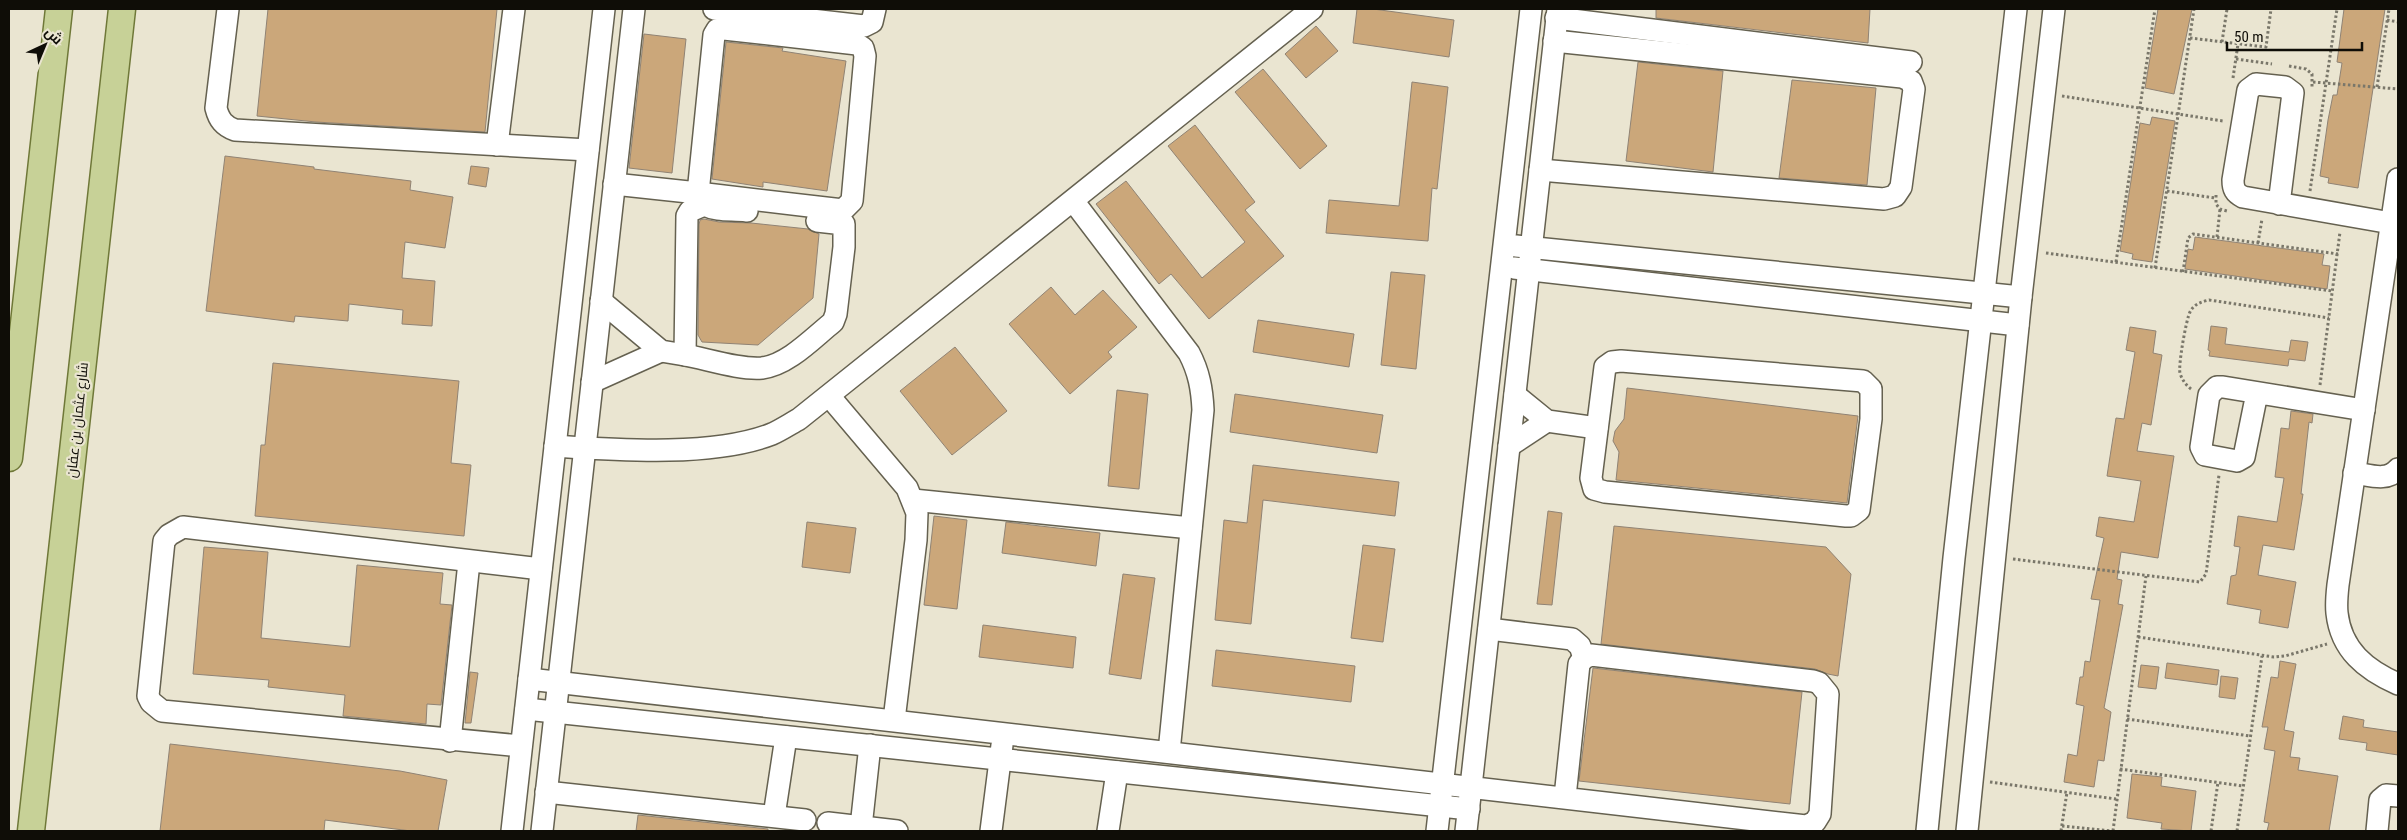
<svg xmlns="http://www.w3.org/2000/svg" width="2407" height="840" font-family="'Roboto Condensed',Cairo,sans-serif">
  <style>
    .building { fill: #cba77a; stroke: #908374 }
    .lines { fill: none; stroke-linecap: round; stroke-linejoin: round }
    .minor-casing { stroke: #656150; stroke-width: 24 }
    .major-casing { stroke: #6f7838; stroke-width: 29 }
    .path { stroke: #7a776a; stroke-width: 3; stroke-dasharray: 2.5 2.5; stroke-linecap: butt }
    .minor { stroke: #fff; stroke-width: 21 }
    .major { stroke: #c7d197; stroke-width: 26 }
    .labels { text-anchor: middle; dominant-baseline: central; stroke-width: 4.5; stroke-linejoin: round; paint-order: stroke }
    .street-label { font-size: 14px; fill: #0f0d07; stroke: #eae5d1 }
  </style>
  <rect width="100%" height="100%" fill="#eae5d1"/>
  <g class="building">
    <polygon points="268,9 497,9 485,132 316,122 257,116"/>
    <polygon points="1357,9 1373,9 1454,20 1449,57 1353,43"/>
    <polygon points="1656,9 1870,9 1868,43 1656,18"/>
    <polygon points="2158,9 2192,9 2174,94 2145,88"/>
    <polygon points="2344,9 2385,9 2358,188 2328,183 2329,178 2320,176 2328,120 2333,95 2337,95 2342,63 2337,62"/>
    <polygon points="1316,26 1338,51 1306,78 1285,54"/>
    <polygon points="644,34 686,39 672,173 629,168"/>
    <polygon points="726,42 783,48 782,51 846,61 827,191 763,182 763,187 712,179"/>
    <polygon points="1638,62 1723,71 1713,172 1626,161"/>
    <polygon points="1263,69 1327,146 1300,169 1235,92"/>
    <polygon points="1792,80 1876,88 1867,185 1779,178"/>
    <polygon points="1412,82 1448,87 1437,189 1432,188 1428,241 1326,233 1329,200 1399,206"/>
    <polygon points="2152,117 2175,121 2152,262 2132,259 2133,254 2120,251 2140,123 2150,125"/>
    <polygon points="1195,125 1255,202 1245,210 1284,256 1209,319 1171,274 1159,284 1096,204 1126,181 1202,278 1245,242 1168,146"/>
    <polygon points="225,156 314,167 314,169 411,181 410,190 453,197 445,248 405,242 402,278 435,281 432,326 402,324 403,310 349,304 348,321 295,316 294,322 206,311"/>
    <polygon points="471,166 489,168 486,187 468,184"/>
    <polygon points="704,219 719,222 751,223 808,229 819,234 813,298 758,345 702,342 698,335 699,225 700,220"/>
    <polygon points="2195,237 2324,254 2322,265 2330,266 2327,289 2185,269 2188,249 2193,250"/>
    <polygon points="1391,272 1425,275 1416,369 1381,365"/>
    <polygon points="1051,287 1075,315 1103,290 1137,327 1108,352 1112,357 1070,394 1009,324"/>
    <polygon points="1258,320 1354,334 1349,367 1253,352"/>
    <polygon points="2211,326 2227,328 2225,344 2289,352 2291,340 2308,342 2305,361 2289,359 2288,366 2209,356 2210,351 2208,350"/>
    <polygon points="2130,327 2156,331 2153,353 2162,355 2151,425 2142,423 2137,451 2174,456 2158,558 2121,552 2117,579 2122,580 2118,604 2123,605 2104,708 2111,712 2104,761 2098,760 2094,787 2064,782 2068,754 2077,756 2084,706 2076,704 2080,677 2083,677 2085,661 2090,662 2100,600 2091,599 2104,538 2096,536 2099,517 2134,522 2141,481 2107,476 2116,418 2124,419 2135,352 2126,350"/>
    <polygon points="955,347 1007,411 952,455 900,391"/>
    <polygon points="273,363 459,381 451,463 471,465 464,536 255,516 261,445 265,445"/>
    <polygon points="1627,388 1858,416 1847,503 1616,480 1619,452 1613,441 1615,431 1624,419"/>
    <polygon points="1117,390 1148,394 1139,489 1108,486"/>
    <polygon points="1235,394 1383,415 1377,453 1230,432"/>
    <polygon points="2291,411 2313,414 2312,423 2309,422 2301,494 2303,494 2294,550 2263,545 2258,575 2296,582 2288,628 2259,623 2261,610 2227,604 2231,576 2236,575 2240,547 2234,546 2238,516 2277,522 2284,478 2275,477 2281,428 2289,429"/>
    <polygon points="1253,465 1399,482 1395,516 1263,500 1251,624 1215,620 1224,520 1247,523"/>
    <polygon points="1548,511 1562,513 1552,605 1537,604"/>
    <polygon points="934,516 967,520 957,609 924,605"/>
    <polygon points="807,522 856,528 850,573 802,567"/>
    <polygon points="1006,522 1100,533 1096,566 1002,553"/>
    <polygon points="1614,526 1826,547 1851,574 1838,676 1828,674 1815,669 1601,644"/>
    <polygon points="1363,545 1395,549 1383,642 1351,638"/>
    <polygon points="204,547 268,552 261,638 350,647 357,565 443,573 440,604 452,605 441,705 427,704 426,724 343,716 345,695 268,687 269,680 193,674"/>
    <polygon points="1123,574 1155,578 1141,679 1109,674"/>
    <polygon points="983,625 1076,637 1073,668 979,657"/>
    <polygon points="1216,650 1355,666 1351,702 1212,686"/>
    <polygon points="2280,661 2296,664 2284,730 2294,732 2290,757 2300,758 2298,770 2338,776 2329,831 2267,831 2269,823 2264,822 2275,751 2264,749 2268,727 2262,727 2271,677 2278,678"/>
    <polygon points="2167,663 2219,670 2217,685 2165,678"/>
    <polygon points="2141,665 2159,667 2156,689 2138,687"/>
    <polygon points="1593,668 1802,692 1790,804 1579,781"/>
    <polygon points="470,672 478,673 471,723 465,723"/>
    <polygon points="2221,676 2238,678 2235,699 2219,697"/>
    <polygon points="2343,716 2364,720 2363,727 2398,732 2398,755 2366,750 2367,743 2339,739"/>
    <polygon points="170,744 400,771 447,780 438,831 411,831 325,820 324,831 160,831"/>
    <polygon points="2132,774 2162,777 2161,786 2196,791 2191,831 2161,829 2162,823 2127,818"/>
    <polygon points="638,815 768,829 768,831 636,831"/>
  </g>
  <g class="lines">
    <defs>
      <g id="minor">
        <path d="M228,9L216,108C219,120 224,126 235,130L588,150"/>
        <polyline points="714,9 864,26 872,22 875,9"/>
        <polyline points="1556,18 1911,62"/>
        <polyline points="497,145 514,9"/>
        <polyline points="1540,170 1884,199 1895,196 1901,187 1914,89 1911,81 1902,77 1554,41"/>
        <path d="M2398,179L2338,585C2337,594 2336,604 2337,613C2341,650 2366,670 2398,684"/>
        <polyline points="614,184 698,193 714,35 717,30 724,29 857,44 863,48 865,56 852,201 843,210 698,193"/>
        <path d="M1074,202L1189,353C1199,372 1202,389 1203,410L1169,752"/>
        <path d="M2279,204L2293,93L2285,87L2256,84L2248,90L2233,180C2233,189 2235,193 2243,197L2391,223"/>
        <polyline points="1516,246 2021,297"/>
        <polyline points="1514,268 2018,325"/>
        <path d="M601,301L661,351L685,355L687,216L690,211L704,205C719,212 730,209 747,211"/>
        <path d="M685,355C707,359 740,370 762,368C788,365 813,338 833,322L836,314L844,247V224L817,221"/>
        <polygon points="1621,361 1863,381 1871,389 1871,419 1859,510 1851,516 1846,516 1605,492 1594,489 1591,478 1605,367 1612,362"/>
        <polyline points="592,382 661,351"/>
        <polyline points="2257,393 2244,457 2237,461 2205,455 2201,447 2209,395 2217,387 2223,387 2364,410"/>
        <polyline points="1515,395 1547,421 1597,428"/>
        <polyline points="830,397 907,488 917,513 916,540 894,720"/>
        <path d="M555,446C618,450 713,457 772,434C781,430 790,424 799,419L1312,9"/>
        <polyline points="1509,446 1547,421"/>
        <path d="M2354,473C2370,475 2387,482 2398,469"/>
        <polyline points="913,500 1191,528"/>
        <polyline points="1489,629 1572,639 1580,646 1584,658"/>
        <polyline points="529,679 1806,826 1815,822 1820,814 1828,694 1819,683 1813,681 1591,655 1584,658 1579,664 1565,797"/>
        <polyline points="526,709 1469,809"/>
        <polyline points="450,741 469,562"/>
        <polyline points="521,746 162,711 151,702 148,696 164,541 169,535 183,527 541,569"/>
        <polyline points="546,792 805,820"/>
        <polyline points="774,816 786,737"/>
        <polyline points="828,823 897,831"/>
        <polyline points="861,827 870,745"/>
        <polyline points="512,831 604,9"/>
        <polyline points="542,831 634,9"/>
        <polyline points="991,831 1002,745"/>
        <polyline points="1108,831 1117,772"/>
        <polyline points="1437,831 1531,9"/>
        <polyline points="1466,831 1558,9"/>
        <polyline points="1927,831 1954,558 2016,9"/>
        <polyline points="1967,831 2021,297 2054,9"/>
        <polyline points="2377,831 2380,800 2386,795 2398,796"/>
      </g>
      <g id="major">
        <polyline points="9,458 59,9"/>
        <polyline points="31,831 122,9"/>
      </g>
    </defs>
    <use href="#minor" class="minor-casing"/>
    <use href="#major" class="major-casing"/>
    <g class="path">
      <polyline points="2387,20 2398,22"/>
      <polyline points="2190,38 2266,47 2271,9"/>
      <polyline points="2222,42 2227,9"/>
      <polyline points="2236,59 2272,64"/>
      <polyline points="2289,66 2306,69 2312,74 2312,87"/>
      <polyline points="2233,78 2238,44"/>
      <polyline points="2313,82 2398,89"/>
      <polyline points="2377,87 2389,9"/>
      <polyline points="2062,96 2223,121"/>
      <polyline points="2167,191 2215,198"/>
      <polyline points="2310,191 2337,9"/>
      <polyline points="2216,195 2216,204 2220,209 2227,211"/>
      <polyline points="2217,237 2220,209"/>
      <polyline points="2258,243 2262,219"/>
      <polyline points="2046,253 2332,291"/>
      <polyline points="2116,262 2155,9"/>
      <polyline points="2155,268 2194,9"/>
      <polyline points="2183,272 2188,238 2193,234 2338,254"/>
      <polyline points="2320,385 2340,232"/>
      <path d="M2191,389C2186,385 2182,380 2180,373C2178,366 2186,320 2190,312C2194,304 2201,302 2209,300L2329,318"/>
      <polyline points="2013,559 2200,582 2206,574 2219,475"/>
      <polyline points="2138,637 2274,657 2285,656 2327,644"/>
      <polyline points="2127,719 2250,736"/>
      <polyline points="2120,769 2243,786"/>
      <polyline points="1990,782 2116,799"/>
      <polyline points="2062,826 2111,831"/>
      <polyline points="2061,831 2067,792"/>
      <polyline points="2113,831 2146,576"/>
      <polyline points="2211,831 2218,782"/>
      <polyline points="2237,831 2262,656"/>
    </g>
    <use href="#minor" class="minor"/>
    <use href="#major" class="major"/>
  </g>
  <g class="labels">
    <g class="street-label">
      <text transform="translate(77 420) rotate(-84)">شارع عثمان بن عفان</text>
    </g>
  </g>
  <rect width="2407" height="840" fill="none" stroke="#0f0d07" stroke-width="20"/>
  <g transform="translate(45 45) rotate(44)" stroke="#eae5d1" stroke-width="4" paint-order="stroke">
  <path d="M0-4L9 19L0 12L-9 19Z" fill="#0f0d07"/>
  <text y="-8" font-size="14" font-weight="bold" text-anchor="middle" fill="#0f0d07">ش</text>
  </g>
  <path d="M2227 42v8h135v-8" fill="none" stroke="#0f0d07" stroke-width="2.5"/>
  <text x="2234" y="42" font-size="15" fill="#0f0d07" stroke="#eae5d1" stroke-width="4" paint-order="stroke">50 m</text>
</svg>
